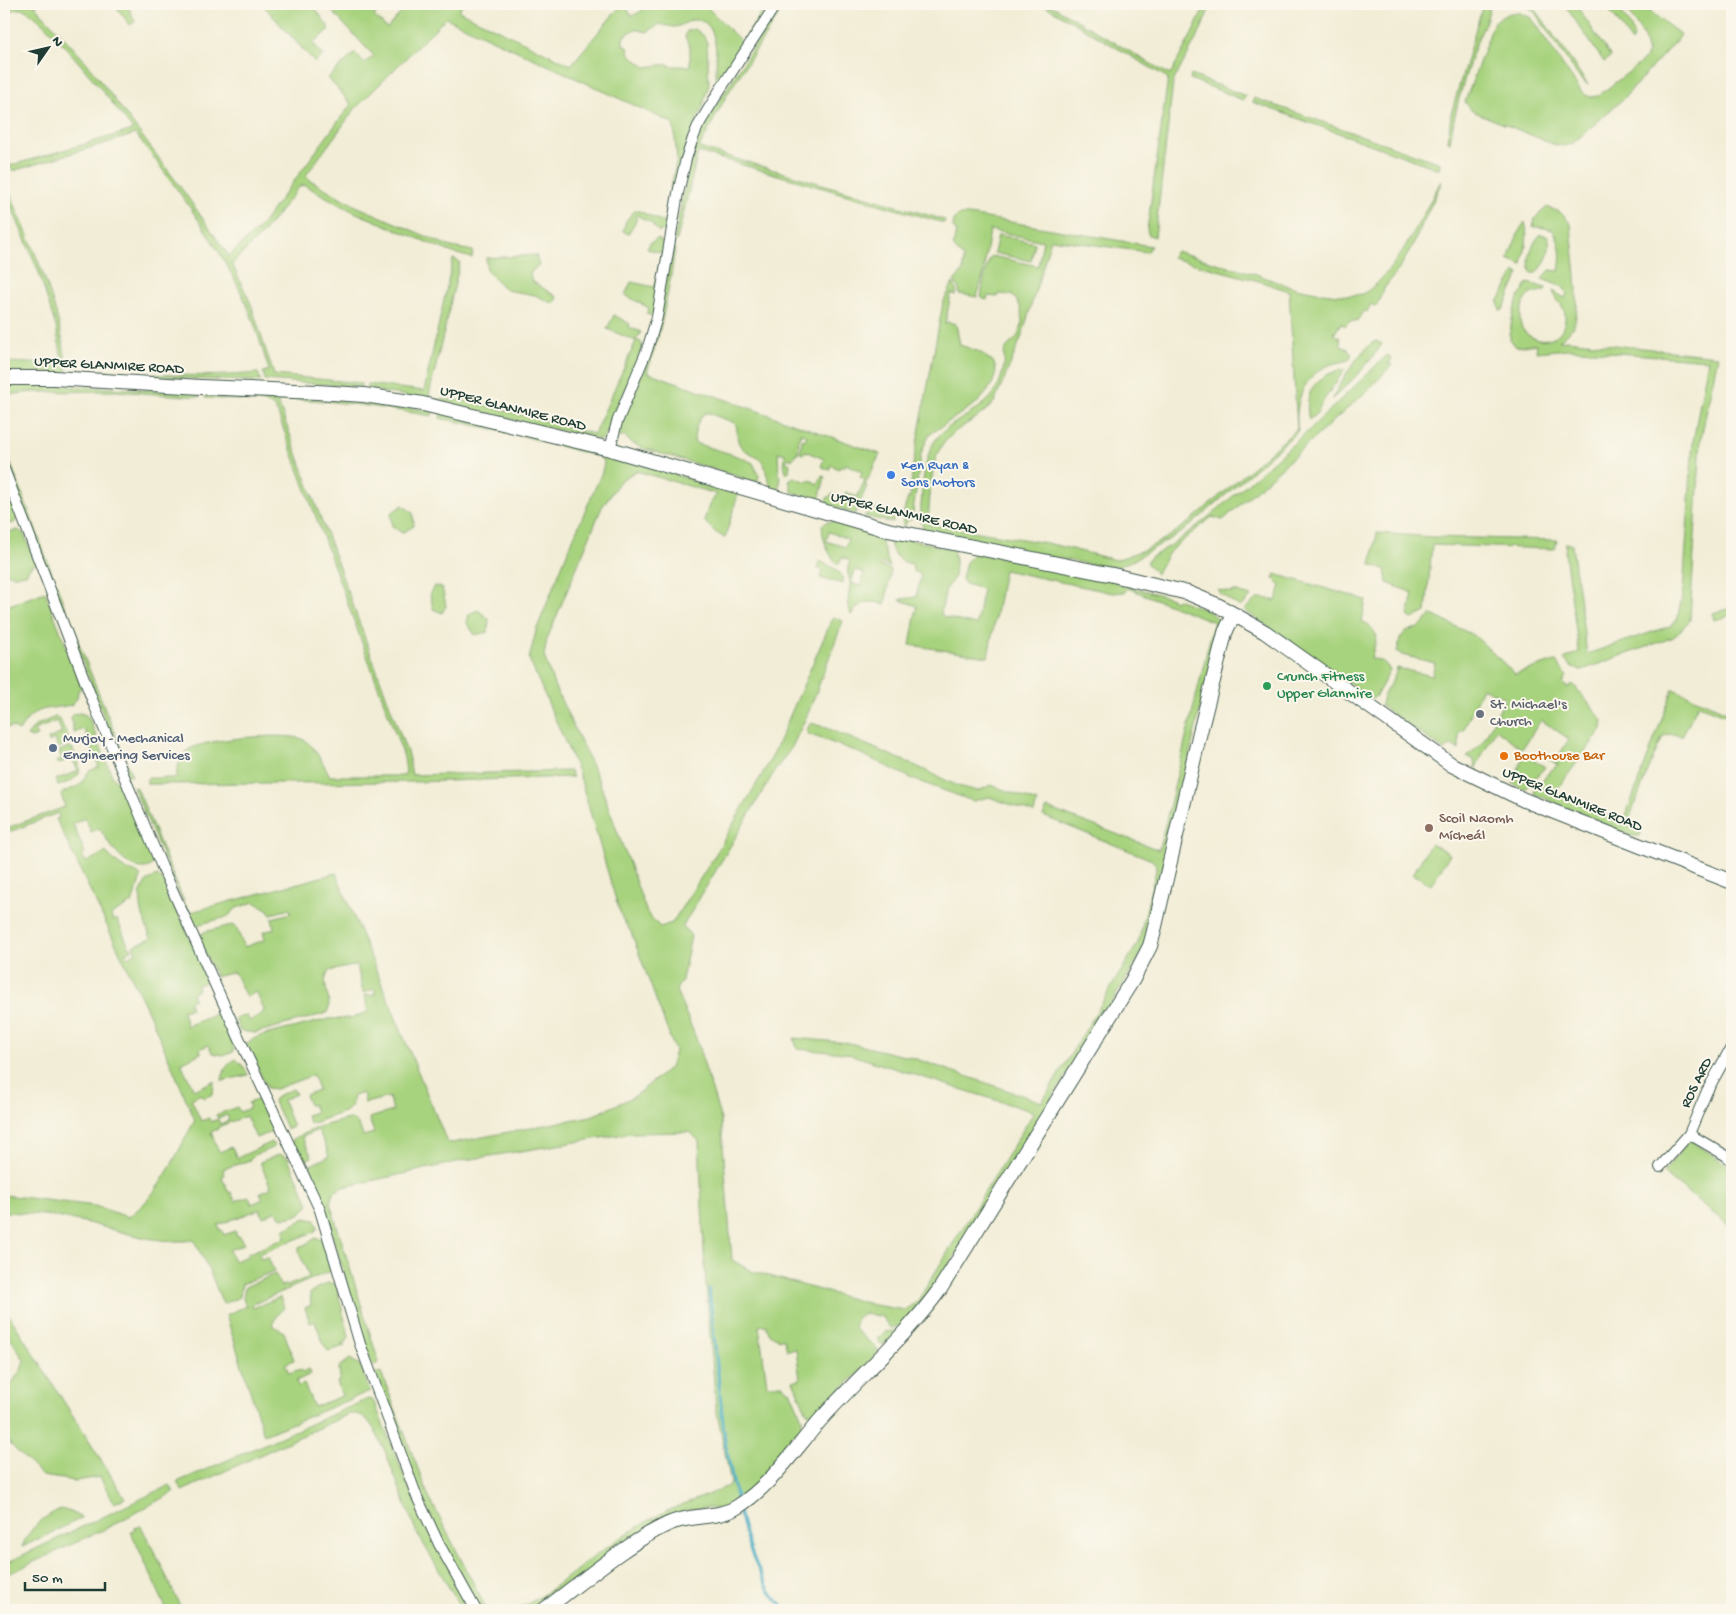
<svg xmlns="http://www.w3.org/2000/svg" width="1736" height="1614" font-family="'Gochi Hand',sans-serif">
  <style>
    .green { fill: #a8d37e; stroke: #648859; fill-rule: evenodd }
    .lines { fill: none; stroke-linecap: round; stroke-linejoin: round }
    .stream { stroke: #44acc4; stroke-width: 3 }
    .street-casing { stroke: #3f574c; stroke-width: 12 }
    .secondary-casing { stroke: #3f574c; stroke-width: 16 }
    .street { stroke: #fff; stroke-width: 10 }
    .secondary { stroke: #fff; stroke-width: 14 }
    .shop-dot { fill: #3f7fe0; stroke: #fbf7ec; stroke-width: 2 }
    .leisure-dot { fill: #2e9e5b; stroke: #fbf7ec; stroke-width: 2 }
    .worship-dot { fill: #6b7280; stroke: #fbf7ec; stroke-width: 2 }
    .service-dot { fill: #5c6f8a; stroke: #fbf7ec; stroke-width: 2 }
    .food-dot { fill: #e8710a; stroke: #fbf7ec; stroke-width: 2 }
    .education-dot { fill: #8d6e63; stroke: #fbf7ec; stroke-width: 2 }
    .labels { text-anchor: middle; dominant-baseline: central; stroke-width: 4; stroke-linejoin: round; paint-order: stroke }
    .street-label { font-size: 15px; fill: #1f3d34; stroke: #fbf7ec }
    .shop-label { font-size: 15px; fill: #366cbe; stroke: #fbf7ec; text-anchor: start }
    .leisure-label { font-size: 15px; fill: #27864d; stroke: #fbf7ec; text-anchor: start }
    .worship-label { font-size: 15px; fill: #5b616d; stroke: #fbf7ec; text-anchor: start }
    .service-label { font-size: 15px; fill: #4e5e75; stroke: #fbf7ec; text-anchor: start }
    .food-label { font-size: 15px; fill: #c56008; stroke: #fbf7ec; text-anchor: start }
    .education-label { font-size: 15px; fill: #785e54; stroke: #fbf7ec; text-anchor: start }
  </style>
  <rect width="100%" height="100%" fill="#fbf7ec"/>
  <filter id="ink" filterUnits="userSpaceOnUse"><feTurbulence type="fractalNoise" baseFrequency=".02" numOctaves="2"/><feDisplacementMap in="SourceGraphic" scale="10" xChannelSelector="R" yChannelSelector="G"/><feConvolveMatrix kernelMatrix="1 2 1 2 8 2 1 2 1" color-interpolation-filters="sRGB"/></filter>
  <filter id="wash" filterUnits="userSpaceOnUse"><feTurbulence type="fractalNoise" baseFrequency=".0096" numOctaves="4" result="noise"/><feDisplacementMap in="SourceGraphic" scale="20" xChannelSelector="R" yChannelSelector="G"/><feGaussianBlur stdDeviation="1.12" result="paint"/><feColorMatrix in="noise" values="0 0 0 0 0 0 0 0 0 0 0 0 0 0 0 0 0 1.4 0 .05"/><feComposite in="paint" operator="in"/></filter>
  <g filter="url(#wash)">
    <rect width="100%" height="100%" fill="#f2edd6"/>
    <g class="green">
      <path d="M12,4H39L35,6L87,63L179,185L229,256L259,228L351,104L328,78L355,53L364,63L374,56L325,4H380L383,6L374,16L387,28L409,4H418L421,6L423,4H463L459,11L571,65L616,11L624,4L632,16L643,10L641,4H704L742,42L767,4H772L720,83L717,82L716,78C716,62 720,22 697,20C689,19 683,26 675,27C670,27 664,25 660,24L647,32L635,29L623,37V44L628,47C629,59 638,59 645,67L669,64V66H690V47L685,37L687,31L695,29L704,36L707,43L709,84L703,106L693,129L671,212L665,210L677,160L674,128L672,123L446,18L355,109L306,175L310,180L356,206L451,247L473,251L472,258L453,253L354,212L304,185L299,187L262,234L232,264L251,304L274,375L361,383V387L265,380L263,372L269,370C262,349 256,326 247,305C219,243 177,189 136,134L13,171L9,166L133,130C118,110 42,12 22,9C17,8 9,12 4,13V5Z"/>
      <polygon points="114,4 127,4 135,22 130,25"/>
      <polygon points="262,4 312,4 328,26 328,31 313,43 323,55 315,63"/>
      <polygon points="781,4 786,4 728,93 699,148 945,220 944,223 698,152 677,240 674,240 688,171 694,150 706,121"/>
      <polygon points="1042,4 1049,4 1170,75 1193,32 1206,4 1211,4 1201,30 1173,82 1155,237 1149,235 1147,230 1168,78"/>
      <path d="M1483,4H1490C1489,18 1481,31 1476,44C1465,76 1455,108 1450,142L1448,141L1451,114Z"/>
      <polygon points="1526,4 1532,4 1588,85 1578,76 1536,14"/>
      <polygon points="1564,4 1577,4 1576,5 1611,57 1604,62"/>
      <polygon points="1605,4 1615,4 1618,6 1631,28 1634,38 1632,42"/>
      <path d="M1623,4H1640L1681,35L1624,98L1572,144L1564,146L1553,144L1472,111L1465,102L1494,22C1508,12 1515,9 1531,18L1582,93L1590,97L1598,96L1643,61L1648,53L1643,35Z"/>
      <polygon points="1191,75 1246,96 1243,100 1190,79"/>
      <polygon points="1254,98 1440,163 1439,169 1252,102"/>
      <path d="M4,179C29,240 62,306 67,373H4V362L63,364L56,327L38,270L4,189Z"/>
      <path d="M1441,181H1442L1412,247L1399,269L1385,287L1376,307L1371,304L1367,312L1364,310L1357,321H1349L1345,326L1341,323L1334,334L1340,338L1341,346L1348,349L1351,353V358C1345,363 1336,362 1329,365C1307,375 1298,393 1297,416C1297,421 1297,426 1298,431L1197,520L1182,532L1140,556L1134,560L1116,567L1098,566L923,532V526L920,520C922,497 922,462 934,442C947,422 975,415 991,397C998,389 1002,376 1004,366C1005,359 1002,353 1007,347C1010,343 1015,341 1017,337C1026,323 1023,306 1012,295L999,294L998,297L988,296L987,300L981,298C982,287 986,263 992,256L1038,266L1043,241L990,230C988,244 985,256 984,270C983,279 979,288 977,297L959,294V289L954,281L963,271V258L953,246L956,231L953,227L954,219L960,215H969L1151,246L1147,252L1051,239L1022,336L995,401C984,415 970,421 956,431C948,438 941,445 937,455C931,470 929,507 928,524L1047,543L1116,560L1146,549L1168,537L1188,523L1297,429L1289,291L1259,281L1172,258L1176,251C1202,259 1229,267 1256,274C1267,278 1278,283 1289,286C1303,290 1351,300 1364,293C1395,276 1424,212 1441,181Z"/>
      <path d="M1547,207L1560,212L1571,224C1572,249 1582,302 1574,324C1571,332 1564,336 1559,341L1566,340L1718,356L1701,438L1690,620L1674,637L1582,670L1572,668L1564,659L1579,652L1565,553L1566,543L1572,545L1587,654L1670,626L1677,620L1683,591L1693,441L1708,360L1568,349L1536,352L1537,344L1516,347L1510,339C1511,319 1514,299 1529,283L1546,288L1545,291C1530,293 1527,293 1522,308C1508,345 1568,352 1565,315C1564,305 1556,301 1553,291L1565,298L1567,293L1563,287L1542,279L1550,270L1559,271C1562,255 1561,243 1553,230L1540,227H1533L1535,218Z"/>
      <polygon points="634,211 639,211 668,224 667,228 659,232 654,227 652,223 636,215 635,218 637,219 628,234 623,231 626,221"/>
      <path d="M1525,222C1529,237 1525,250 1522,265L1508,259L1519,231Z"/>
      <path d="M1541,234L1548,236C1552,247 1546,266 1536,273H1532C1525,260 1532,243 1541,234Z"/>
      <polygon points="998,235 1035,243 1031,261 994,253"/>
      <polygon points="658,238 665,245 653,316 646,314 649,308 625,295 631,282 654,287 662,253 647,249 650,243"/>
      <path d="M673,249H675C669,291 661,332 647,372L880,454L865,485L867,486L855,514L827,504L826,503L827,498L833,494L843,497L846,492L857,497L865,480L860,477L862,472L846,464L844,467L841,466L839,469L831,465L829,470L821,466L824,459L805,451L803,454L800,453L802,439L805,440L807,436L801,433L799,437L798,454L796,453L792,460L788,458L786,461L790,464L789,472L786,473L784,462L785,454L778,452L779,475L781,476L779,489L770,486C770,480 768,480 767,475C765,471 766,468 764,464C758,453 745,454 740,445C735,438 739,430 735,423L708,413H705C698,418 692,435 695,443C714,450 734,453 753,463L759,476L757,482L642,448L630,442L624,435L619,438L620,428L648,359Z"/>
      <polygon points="536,255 539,266 536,267 530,274 532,281 557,297 554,304 535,295 506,290 487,271 486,258"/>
      <polygon points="453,259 460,262 428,400 367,389 367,384 424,391"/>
      <polygon points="1515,272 1519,274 1503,310 1500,310 1498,302"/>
      <polygon points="953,283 956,289 956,295 951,294 945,324 948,322 956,324 960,345 980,352 994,363 996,372 993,382 987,392 978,402 929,435 921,453 912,519 907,521 905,526 903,525 902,516 908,498 910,498 913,465 943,303"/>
      <polygon points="614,315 630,324 629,327 641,332 636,340 641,342 643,349 604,438 600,440 438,402 439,399 469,401 594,434 636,341 607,329"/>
      <path d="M1376,341L1382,344C1368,365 1351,382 1332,399C1340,384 1361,347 1376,341Z"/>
      <polygon points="1387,355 1392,358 1389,364 1392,365 1368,390 1223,520 1212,517 1170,551 1156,574 1151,567 1146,563 1150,558 1179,540 1211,515 1307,432"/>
      <path d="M77,369C137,373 198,379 258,373L261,381C199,380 138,376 77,372Z"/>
      <path d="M1345,369L1322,403L1317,413L1309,420C1302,391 1318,374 1345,369Z"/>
      <polygon points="4,383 199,392 200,397 116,391 34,392 4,395"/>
      <path d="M205,393L366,401L433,411L432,416C409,412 293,393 278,402L408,755L412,775L570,771L573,777L415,782L147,784V778H176C177,768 180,757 188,750C202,739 285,732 302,739C314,744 324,765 330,776H403L406,772L404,757L278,414L273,406L263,401L205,398Z"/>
      <path d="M441,413L608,454L738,494L725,538L715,532L704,521L709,505L717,494L636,471L620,481L602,507L547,639L544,656L554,685L599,781L647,913L660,927L672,923L714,857L772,757L833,617L843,621L809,711L792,747L776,769L683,926L691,936L682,980L676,990L696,1038L721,1120L732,1260L751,1271L874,1305L905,1310L917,1302L1034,1112L845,1053L797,1049L794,1038L849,1043L913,1058L1042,1102L1138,943L1157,866L1152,860L1043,816L1047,808L1159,850L1214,622L1127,588L1125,592L1113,593L1004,570L988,657L910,645L917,606L900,600L902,599L916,597L921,575L913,571L912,564C899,562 893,556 890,543L897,537L953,549L955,560L954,578L946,588L941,613L944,617L976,625L983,589L965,584L962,579L966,562L973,556L974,552L1116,581V583L1172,598V600L1176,601L1177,599L1208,611L1221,621L1145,944L1137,961L931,1294L904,1327L900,1326L890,1328L882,1317L865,1313L857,1318L854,1327C861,1337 874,1343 879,1353L817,1413L816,1412L807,1413L793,1381L800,1379L796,1349L787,1350L784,1339C774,1339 768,1334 766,1325L759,1326L767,1385H783L787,1390H790L802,1418L801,1433L762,1480L724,1509L704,1508L687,1510L673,1515L616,1551L537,1610H516C554,1592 585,1561 620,1538C639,1526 660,1513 681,1505C699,1498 713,1494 731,1484L716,1407L705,1272L699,1141L690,1132L631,1133L466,1160L343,1187L333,1193L330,1203L379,1363L372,1366L323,1204L308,1173L312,1171L309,1166L329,1156L327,1152L328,1151L318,1130L302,1137L312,1157L306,1160L301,1159L292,1141L294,1138L318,1127L348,1119C358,1119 360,1127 363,1136L374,1133L369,1118L393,1111L389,1097L365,1103L363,1093L353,1096L351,1107L344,1112L310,1124L306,1115L316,1112L313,1105H309L305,1095L318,1090L313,1075L276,1089L267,1088L246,1044L251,1040L260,1036L329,1019L351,1018L368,1012L365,995L368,994L369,996L375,994L374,989L363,993L357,965L329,971C319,984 334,1000 327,1013L255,1033L240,1031L235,1019L246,1015L249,1021L261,1015L264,1010L256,992L246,997L234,972L216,977L198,937L204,932L232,925L236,926L244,947L265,940L263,932L274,929L272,918L291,913L290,909L271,914L267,909L254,902L237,908L227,917L193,926L133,787L137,788L187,909L191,912L336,873L447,1142L452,1143L591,1116L601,1112L633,1097L670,1068L675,1051L631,932L623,920L618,907L579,774L529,659L536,631L569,548L602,472L604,463L600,457L512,433L440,418Z"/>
      <polygon points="4,446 75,634 132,776 126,775 4,456"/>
      <polygon points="822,476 825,477 819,500 792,492 789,480 794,477 807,482 810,480 818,484"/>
      <polygon points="4,481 16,512 17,519 14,523 4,525"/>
      <polygon points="403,505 413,513 414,526 402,533 392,526 391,513"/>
      <polygon points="879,508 893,514 893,523 864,516 873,509"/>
      <path d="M833,521L877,534L883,542L882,544L890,567L881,563L879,565L891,570L885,605C870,599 861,602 851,615C847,600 848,600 850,586C851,574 844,575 850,561L842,557L838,565C827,552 823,542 822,525L827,522ZM829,532L848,539L845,547L826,541ZM855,570L864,573L860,586L851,583Z"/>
      <path d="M18,530L24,534L36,564L31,566L26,574C18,575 10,577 4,571V533Z"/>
      <polygon points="1377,533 1433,537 1557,540 1555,549 1432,545 1426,612 1412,619 1408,616 1413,593 1387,583 1385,569 1371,565"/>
      <path d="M819,561C830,566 843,570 843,584L820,578L822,570L817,568Z"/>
      <path d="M1275,574L1366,600L1362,621L1369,625L1377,636L1371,659C1380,659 1386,662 1390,671L1376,696L1372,699L1244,610C1258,597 1258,596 1276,601L1281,585L1273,578Z"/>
      <polygon points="434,586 442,587 446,606 442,613 433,609 430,593"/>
      <polygon points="1218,590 1232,593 1233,591 1252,596 1240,607 1219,593"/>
      <path d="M45,592L79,679L81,689L78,690C78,697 76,701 71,705C44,711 36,704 19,731L12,727L8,728L4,717V607Z"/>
      <polygon points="1732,608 1732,615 1714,620 1712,613"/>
      <polygon points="478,610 489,619 488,632 475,635 467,623 469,614"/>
      <path d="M1432,615L1475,636L1515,674L1555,661L1567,676L1563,683L1567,688L1573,684L1603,721L1602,729L1555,792L1623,823L1673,689L1727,712L1725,715L1698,705L1682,736L1672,734L1663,736L1647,773L1627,825L1641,831L1640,836H1631L1535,794L1534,790L1550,771L1558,765L1540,753L1542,750L1556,760L1569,739L1541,720L1522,749L1496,729L1475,769L1474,760L1467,756L1477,748L1484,740L1505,698L1482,688L1463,731L1461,730L1459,734V750L1452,745L1444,750L1381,706C1381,692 1395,682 1397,668L1432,676L1435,663L1402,655L1397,652L1400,639L1406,631L1418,628Z"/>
      <path d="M79,713L84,714L89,718L113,778L122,784L154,858C154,864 152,867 145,868C123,869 110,844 99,828L91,832L85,818L73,824L85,853L82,855L86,862L106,852C112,859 117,864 126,869C132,872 137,871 141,877L132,903L111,915L113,921L117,919L129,947H131L132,950L125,953L127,957L136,953L133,946L151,938C143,919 129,883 158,876L165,883L207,977L204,983L197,985L198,990L192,993L194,999L189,1002L191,1008L183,1011L187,1026L220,1012L211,988H212L234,1037L233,1052C225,1056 221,1055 213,1053L208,1045L200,1049L201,1053L181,1063L194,1090L214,1081L213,1094L203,1098L201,1094L191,1099L201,1121L209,1118L211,1122L218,1119L220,1124L229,1120L227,1115L218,1118L216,1115L237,1107L240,1112L250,1108L248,1103L260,1099L273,1127L271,1132L256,1138L246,1116L218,1127V1129L211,1132L219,1152L232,1147L237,1158L272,1142L274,1147L255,1155L250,1160L223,1169L224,1176L222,1177L229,1193L231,1192L235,1201L249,1197L252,1204L263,1199L260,1193L271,1188L260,1162L280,1154L288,1158L309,1204C301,1216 294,1217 281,1218L276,1211L263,1217L260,1209L218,1225L220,1230H222L224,1235L235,1231L237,1236H239L244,1244L229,1250L234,1261L248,1256L247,1254L285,1238L284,1230L305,1218L315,1220L318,1228L314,1232L259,1254L261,1259L268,1257L274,1271L242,1284L240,1297L223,1304L210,1272L194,1240C157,1245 120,1231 84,1222C59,1216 30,1213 4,1212V1195L95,1206L128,1217C160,1196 177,1152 195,1120L152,1020L56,819L59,818L58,813L4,834V829L65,807L61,795L62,793L80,785L89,771L99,767L84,729L74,733L71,717L74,714Z"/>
      <polygon points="55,717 59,718 70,740 66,744 58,748 54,739 49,742 48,739 62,733 57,721 34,730 37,736 32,738 27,736 35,726"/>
      <polygon points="811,723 827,728 914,765 958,786 978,791 991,785 1037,802 1034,813 989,797 973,801 915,780 855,751 808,734 806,730"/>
      <path d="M69,747L72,748C77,757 81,764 79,774L71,781L58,786L55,780L78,771L72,758L58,764L56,762L62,759L59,751Z"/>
      <polygon points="1524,753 1545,767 1528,787 1524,789 1513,784"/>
      <polygon points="1431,843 1450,854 1431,885 1413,874"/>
      <path d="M236,1059L244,1067L248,1075L222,1081C223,1070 227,1064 236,1059Z"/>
      <polygon points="293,1089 296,1094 283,1100 293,1127 287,1130 273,1100 279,1095"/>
      <polygon points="1690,1140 1732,1168 1732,1228 1663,1173"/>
      <polygon points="316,1238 323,1240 333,1270 251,1305 253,1308 280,1297 284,1308 277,1315 272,1325 284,1332 294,1360 285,1364 289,1373 301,1369 303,1372 309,1369 311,1374 296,1381 298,1386 304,1384 314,1407 342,1396 337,1382 340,1380 339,1367 350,1359 360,1365 370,1391 264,1435 226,1315 246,1306 243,1299 245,1287 275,1274 281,1287 286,1284 287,1286 309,1277 299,1252 299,1248"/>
      <polygon points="328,1283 336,1284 349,1337 345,1343 341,1345 345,1344 345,1346 328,1351 324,1345 315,1321 310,1323 305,1308 311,1305 310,1293 317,1288"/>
      <polygon points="4,1307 9,1315 125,1498 114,1503 100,1477 76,1481 42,1476 11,1445 4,1434 4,1396 22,1368 24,1360 4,1328"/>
      <polygon points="899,1330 886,1344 881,1344 877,1339 885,1332"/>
      <polygon points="381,1372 428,1495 487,1610 480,1610 443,1542 421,1496 374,1374"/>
      <polygon points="368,1399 372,1400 374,1402 407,1483 471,1610 462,1610 416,1531 384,1449 374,1429 366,1418 357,1414 349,1414 182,1491 177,1482"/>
      <polygon points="170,1485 174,1492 105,1529 4,1576 4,1564"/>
      <path d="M60,1509L71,1512L82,1518L22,1547C29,1528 42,1518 60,1509Z"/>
      <polygon points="141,1526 161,1565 182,1610 167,1610 131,1532 135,1528"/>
    </g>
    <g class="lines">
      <g class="stream">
        <polyline points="709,1289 725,1441 737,1502"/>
        <path d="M739,1511C744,1535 766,1604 791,1610"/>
      </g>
    </g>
  </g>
  <g filter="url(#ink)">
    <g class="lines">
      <defs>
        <g id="street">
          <polyline points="610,449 617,422 647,350 657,317 678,193 686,159 693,138 698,126 718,93 776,4"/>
          <polyline points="4,469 93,702 162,867 245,1051 320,1210 360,1344 417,1497 439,1544 476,1610"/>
          <polyline points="1689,1134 1725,1155 1732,1161"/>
          <polyline points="1660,1167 1689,1134 1707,1091 1732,1046"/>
        </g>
        <g id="secondary">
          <polyline points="4,378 54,378 201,387 317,392 364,395 423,404 610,449 888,530 1113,575 1188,593 1219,606 1265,632 1452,765 1524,800 1732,882"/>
          <path d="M544,1610C582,1582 625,1544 668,1524C690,1514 718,1519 737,1507C772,1485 796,1447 823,1417C862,1374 906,1336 940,1289L1133,979L1150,946L1153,935L1200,732L1225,633L1228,626L1235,615"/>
        </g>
      </defs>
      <use href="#street" class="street-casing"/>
      <use href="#secondary" class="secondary-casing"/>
      <use href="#street" class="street"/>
      <use href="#secondary" class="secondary"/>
    </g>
  </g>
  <circle class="shop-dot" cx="891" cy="475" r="5"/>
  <circle class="leisure-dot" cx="1267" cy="686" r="5"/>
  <circle class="worship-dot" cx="1480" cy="714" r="5"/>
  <circle class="service-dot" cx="53" cy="748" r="5"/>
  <circle class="food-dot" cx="1504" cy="756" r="5"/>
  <circle class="education-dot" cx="1429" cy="828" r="5"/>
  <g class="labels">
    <g class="street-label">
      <text transform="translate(109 366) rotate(3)">UPPER GLANMIRE ROAD</text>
      <text transform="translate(513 409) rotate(14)">UPPER GLANMIRE ROAD</text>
      <text transform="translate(904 514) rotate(13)">UPPER GLANMIRE ROAD</text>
      <text transform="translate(1572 800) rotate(22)">UPPER GLANMIRE ROAD</text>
      <text transform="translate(1697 1083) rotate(-64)">ROS ARD</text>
    </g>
    <g class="shop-label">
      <text x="901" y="466">Ken Ryan &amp;<tspan x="901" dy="17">Sons Motors</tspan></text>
    </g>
    <g class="leisure-label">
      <text x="1277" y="677">Crunch Fitness<tspan x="1277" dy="17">Upper Glanmire</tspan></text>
    </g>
    <g class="worship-label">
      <text x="1490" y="705">St. Michael's<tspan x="1490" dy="17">Church</tspan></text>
    </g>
    <g class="service-label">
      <text x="63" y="739">Murjoy - Mechanical<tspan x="63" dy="17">Engineering Services</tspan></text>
    </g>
    <g class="food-label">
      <text x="1514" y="756">Boothouse Bar</text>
    </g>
    <g class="education-label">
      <text x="1439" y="819">Scoil Naomh<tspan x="1439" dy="17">Mícheál</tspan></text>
    </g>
  </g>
  <rect width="1736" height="1614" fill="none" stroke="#fbf7ec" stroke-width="20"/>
  <g transform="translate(48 48) rotate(56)" stroke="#fbf7ec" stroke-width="4" paint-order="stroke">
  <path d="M0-4L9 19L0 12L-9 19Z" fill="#1f3d34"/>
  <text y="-8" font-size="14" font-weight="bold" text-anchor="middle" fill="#1f3d34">N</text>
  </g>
  <path d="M25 1582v8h80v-8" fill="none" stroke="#1f3d34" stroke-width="2.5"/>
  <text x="32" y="1582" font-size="15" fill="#1f3d34" stroke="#fbf7ec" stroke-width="4" paint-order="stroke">50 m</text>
</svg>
